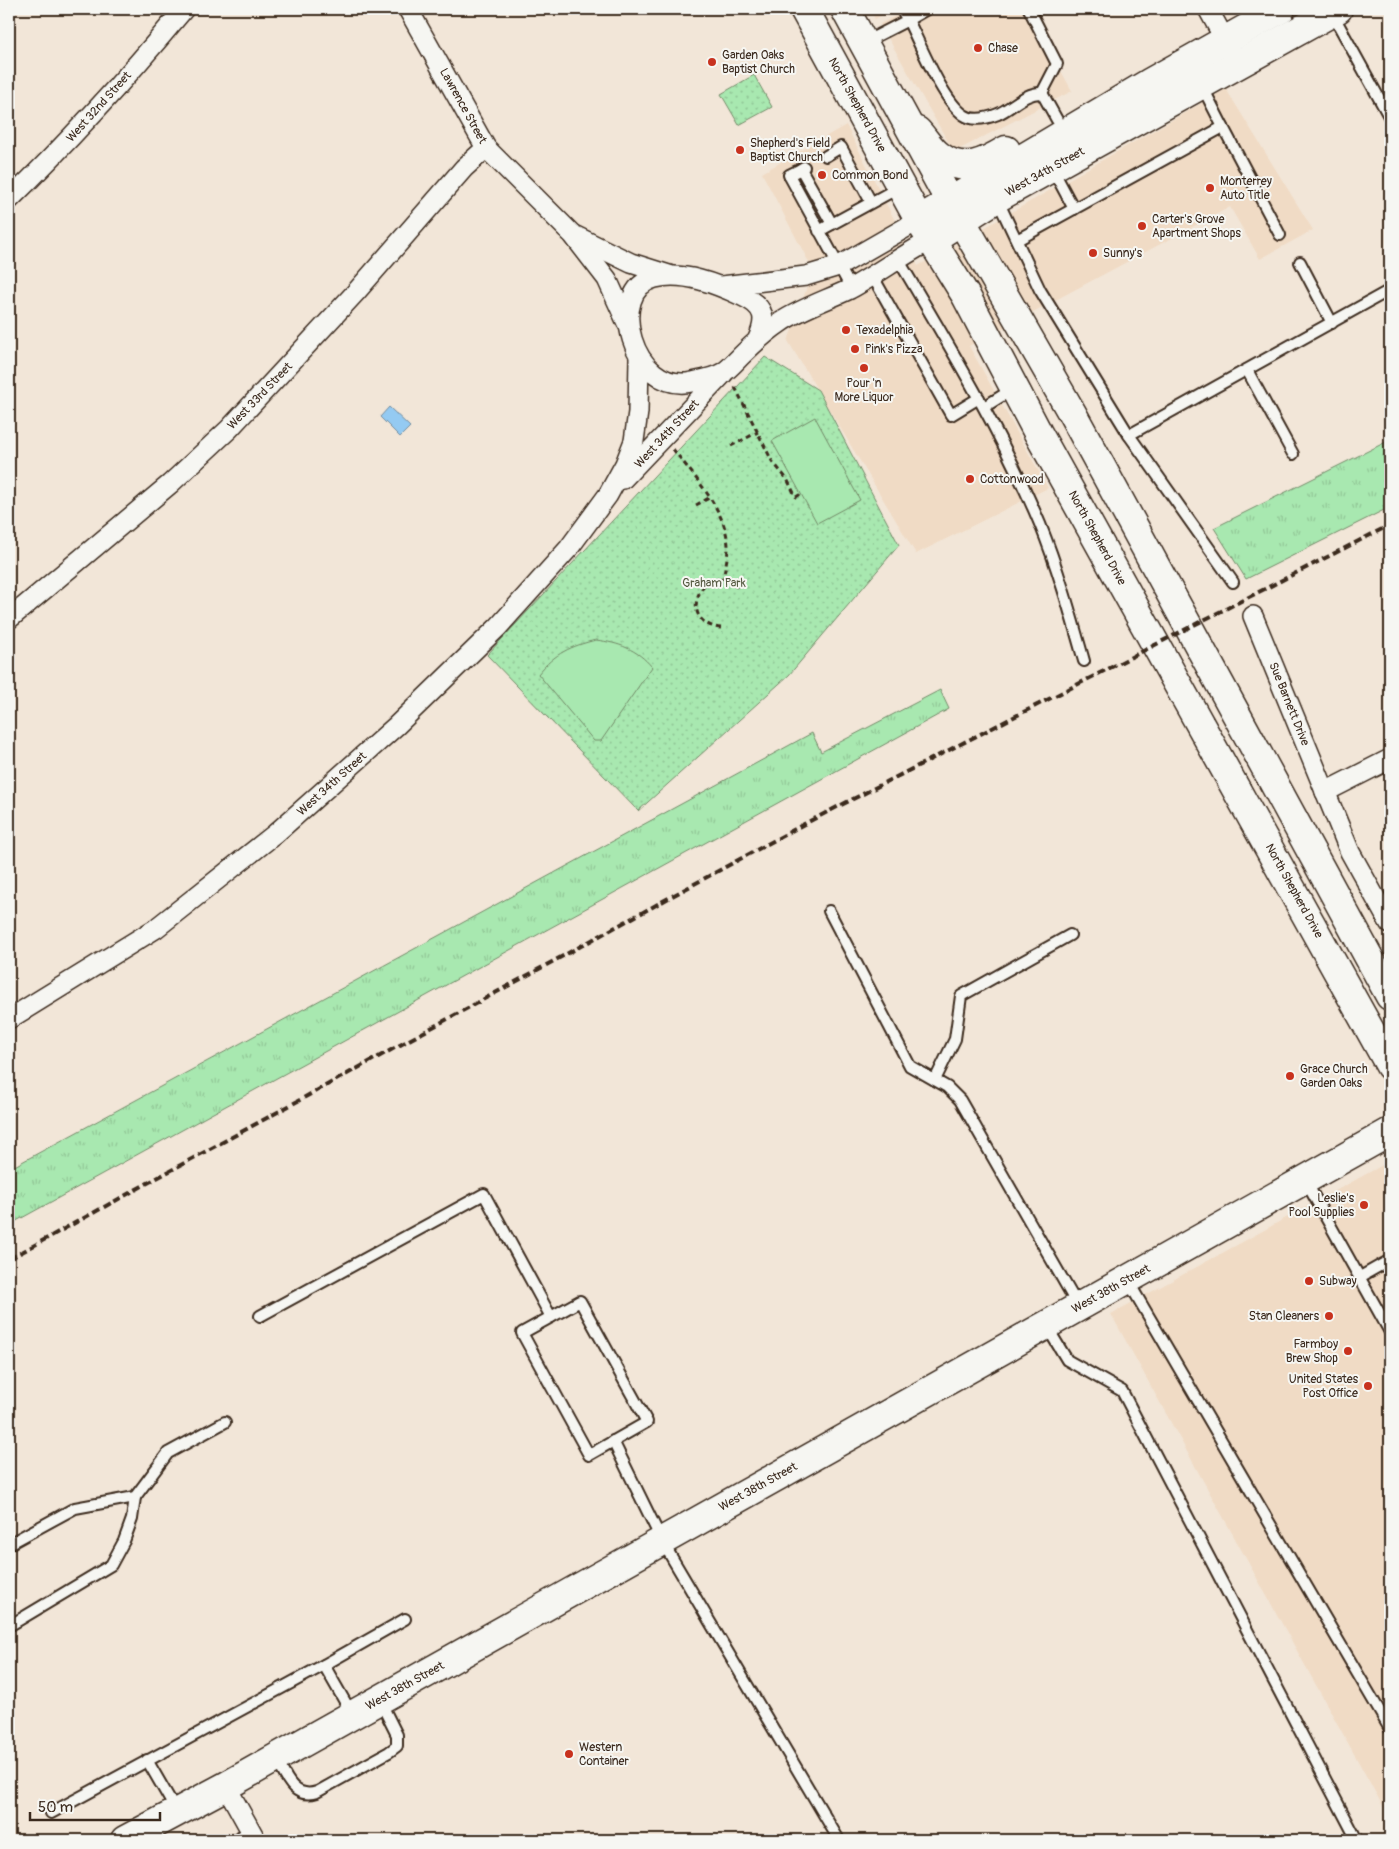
<svg xmlns="http://www.w3.org/2000/svg" width="1399" height="1849" font-family="Pangolin,sans-serif">
  <style>
    .built { fill: #f0dbc5 }
    .grass { fill: url(#grass-tufts); stroke: #728967 }
    .park { fill: url(#park-dots); stroke: #728967 }
    .garden { fill: #a8e8b0; stroke: #728967 }
    .water { fill: #94caf2; stroke: #708a9d }
    .lines { fill: none; stroke-linecap: round; stroke-linejoin: round }
    .lane-casing { stroke: #3b2a1e; stroke-width: 14 }
    .street-casing { stroke: #3b2a1e; stroke-width: 22 }
    .secondary-casing { stroke: #3b2a1e; stroke-width: 31 }
    .primary-casing { stroke: #3b2a1e; stroke-width: 31 }
    .path { stroke: #3b2a1e; stroke-width: 3; stroke-dasharray: 5 4; stroke-linecap: butt }
    .lane { stroke: #f6f6f2; stroke-width: 10 }
    .street { stroke: #f6f6f2; stroke-width: 19 }
    .secondary { stroke: #f6f6f2; stroke-width: 28 }
    .primary { stroke: #f6f6f2; stroke-width: 28 }
    .rail { stroke: #3b2a1e; stroke-width: 4; stroke-dasharray: 8 4; stroke-linecap: butt }
    .poi-dot { fill: #c8321e; stroke: #f6f6f2; stroke-width: 2 }
    .labels { text-anchor: middle; dominant-baseline: central; stroke-width: 4; stroke-linejoin: round; paint-order: stroke }
    .poi-label { font-size: 12px; fill: #3b2a1e; stroke: #f6f6f2; text-anchor: start }
    .street-label { font-size: 12px; fill: #3b2a1e; stroke: #f6f6f2 }
    .park-label { font-size: 12px; fill: #565a42; stroke: #f6f6f2 }
  </style>
  <defs>
    <pattern id="grass-tufts" width="24" height="20" patternUnits="userSpaceOnUse" patternTransform="scale(1.25)"><rect width="24" height="20" fill="#a8e8b0"/><path d="M3 7l-1-3M5 7V3M7 7l1-3M15 17l-1-3M17 17v-4M19 17l1-3" fill="none" stroke="#92c797"/></pattern>
    <pattern id="park-dots" width="8" height="8" patternUnits="userSpaceOnUse" patternTransform="scale(1.25)"><rect width="8" height="8" fill="#a8e8b0"/><path d="M2 2h.1M6 6h.1" fill="none" stroke="#92c797" stroke-width="1.8" stroke-linecap="round"/></pattern>
  </defs>
  <rect width="100%" height="100%" fill="#f2e6d8"/>
  <filter id="ink" filterUnits="userSpaceOnUse"><feTurbulence type="fractalNoise" baseFrequency=".02" numOctaves="2"/><feDisplacementMap in="SourceGraphic" scale="10" xChannelSelector="R" yChannelSelector="G"/><feConvolveMatrix kernelMatrix="1 2 1 2 8 2 1 2 1" color-interpolation-filters="sRGB"/></filter>
  <g filter="url(#ink)">
    <g class="built">
      <polygon points="870,9 894,9 875,19"/>
      <polygon points="909,9 1027,9 1072,91 954,152 880,24"/>
      <polygon points="1226,89 1313,230 1260,259 1230,207 969,346 1048,488 916,554 788,341 813,270 762,173 846,125 918,266"/>
      <polygon points="1390,1161 1390,1819 1111,1314"/>
    </g>
    <g class="grass">
      <polygon points="1390,440 1390,507 1246,579 1214,528"/>
      <polygon points="940,690 949,709 9,1225 9,1169 812,733 821,752"/>
    </g>
    <g class="park">
      <polygon points="754,75 772,107 739,125 721,94"/>
      <polygon points="765,357 818,390 899,545 789,675 638,811 487,655"/>
    </g>
    <g class="garden">
      <polygon points="815,417 860,500 817,523 772,441"/>
      <path d="M596,640C619,643 637,649 652,667L601,741H594L538,674C555,653 571,646 596,640Z"/>
    </g>
    <polygon class="water" points="389,407 410,427 400,437 380,417"/>
    <g class="lines">
      <defs>
        <g id="lane">
          <polyline points="901,9 908,20 927,9"/>
          <polyline points="1029,9 1057,64 1042,93"/>
          <polyline points="1332,13 1390,118"/>
          <path d="M865,42L908,20C920,44 943,101 964,115C974,122 988,118 998,114C1012,108 1025,92 1042,93L1057,120"/>
          <polyline points="1223,127 1280,235"/>
          <polyline points="826,156 841,147 871,202"/>
          <polyline points="804,167 801,169 832,224"/>
          <polyline points="1052,168 1074,209"/>
          <polyline points="801,169 789,175 851,288"/>
          <polyline points="997,199 1040,290 1129,435 1233,582"/>
          <polyline points="819,231 900,187"/>
          <polyline points="1017,240 1223,127 1202,86"/>
          <path d="M898,259C949,345 1001,431 1040,524C1058,568 1071,615 1084,661"/>
          <polyline points="1300,262 1332,323"/>
          <polyline points="872,275 951,415 979,398"/>
          <polyline points="1247,370 1293,454"/>
          <polyline points="984,407 1013,389"/>
          <polyline points="1129,435 1390,290"/>
          <polyline points="829,911 910,1066 947,1087 960,1100 1078,1306"/>
          <polyline points="935,1080 955,1039 961,996 1070,935"/>
          <polyline points="1305,1180 1390,1332"/>
          <polyline points="1360,1277 1390,1260"/>
          <polyline points="1128,1281 1390,1729"/>
          <polygon points="580,1301 647,1422 589,1455 522,1333"/>
          <polyline points="260,1316 484,1194 551,1317"/>
          <polyline points="1047,1327 1067,1360 1122,1391 1357,1840"/>
          <polyline points="613,1441 662,1541 839,1840"/>
          <polyline points="9,1544 75,1508 135,1497 168,1453 225,1422"/>
          <polyline points="9,1626 111,1565 124,1541 132,1519 135,1497"/>
          <polyline points="324,1665 352,1714"/>
          <path d="M276,1758C285,1775 293,1800 317,1792L389,1752L397,1746V1735L380,1701"/>
          <polyline points="147,1760 177,1812"/>
          <polyline points="51,1813 324,1665 405,1619"/>
          <polyline points="234,1840 251,1831"/>
        </g>
        <g id="street">
          <polyline points="408,9 486,148 573,235 607,279 627,323"/>
          <polyline points="1208,9 1230,49"/>
          <path d="M9,200C71,140 128,76 184,9"/>
          <polyline points="576,236 631,263 669,275"/>
          <polyline points="722,286 806,276 839,266 919,220"/>
          <path d="M757,341C767,319 766,307 742,296C716,284 684,271 655,278C605,290 632,395 692,382C702,380 715,378 724,372C730,368 736,361 741,356C753,344 766,332 781,322C802,308 827,300 850,289C877,274 903,255 931,240"/>
          <polyline points="623,479 723,374"/>
          <polyline points="1253,616 1350,852 1390,924"/>
          <polyline points="9,619 170,484 229,429 356,292 464,168 486,148"/>
          <polyline points="1325,792 1390,759"/>
          <polyline points="9,1019 155,929 275,834 396,726 498,627 569,548 608,495 625,464 634,441 638,412 639,358"/>
          <polyline points="226,1786 256,1840"/>
        </g>
        <g id="secondary">
          <path d="M917,131C925,139 931,151 941,157C964,174 986,162 1006,150"/>
          <polyline points="919,220 1149,83 1281,9"/>
          <polyline points="931,240 997,198 1338,9"/>
          <polyline points="125,1840 226,1786 1390,1132"/>
        </g>
        <g id="primary">
          <polyline points="804,9 919,220 966,296 1038,433 1390,1066"/>
          <polyline points="845,9 942,187 1072,413 1390,996"/>
        </g>
      </defs>
      <use href="#lane" class="lane-casing"/>
      <use href="#street" class="street-casing"/>
      <use href="#secondary" class="secondary-casing"/>
      <use href="#primary" class="primary-casing"/>
      <g class="path">
        <polyline points="735,387 772,461 787,479 796,497 801,494"/>
        <polyline points="731,446 758,432"/>
        <path d="M673,449C694,477 726,509 728,546C728,557 725,568 723,580"/>
        <polyline points="696,505 709,498"/>
        <path d="M721,628C672,623 705,554 740,590"/>
      </g>
      <use href="#lane" class="lane"/>
      <use href="#street" class="street"/>
      <use href="#secondary" class="secondary"/>
      <use href="#primary" class="primary"/>
      <polyline class="rail" points="9,1259 804,824 1390,525"/>
    </g>
  </g>
  <g class="poi-dot">
    <circle cx="978" cy="48" r="5"/>
    <circle cx="712" cy="62" r="5"/>
    <circle cx="740" cy="150" r="5"/>
    <circle cx="822" cy="175" r="5"/>
    <circle cx="1210" cy="188" r="5"/>
    <circle cx="1142" cy="226" r="5"/>
    <circle cx="1093" cy="253" r="5"/>
    <circle cx="846" cy="330" r="5"/>
    <circle cx="855" cy="349" r="5"/>
    <circle cx="864" cy="368" r="5"/>
    <circle cx="970" cy="479" r="5"/>
    <circle cx="1290" cy="1076" r="5"/>
    <circle cx="1364" cy="1205" r="5"/>
    <circle cx="1309" cy="1281" r="5"/>
    <circle cx="1329" cy="1316" r="5"/>
    <circle cx="1348" cy="1351" r="5"/>
    <circle cx="1368" cy="1386" r="5"/>
    <circle cx="569" cy="1754" r="5"/>
  </g>
  <g class="labels">
    <g class="poi-label">
      <text x="988" y="48">Chase</text>
      <text x="722" y="55">Garden Oaks<tspan x="722" dy="14">Baptist Church</tspan></text>
      <text x="750" y="143">Shepherd's Field<tspan x="750" dy="14">Baptist Church</tspan></text>
      <text x="832" y="175">Common Bond</text>
      <text x="1220" y="181">Monterrey<tspan x="1220" dy="14">Auto Title</tspan></text>
      <text x="1152" y="219">Carter's Grove<tspan x="1152" dy="14">Apartment Shops</tspan></text>
      <text x="1103" y="253">Sunny's</text>
      <text x="856" y="330">Texadelphia</text>
      <text x="865" y="349">Pink's Pizza</text>
      <text x="864" y="383" text-anchor="middle">Pour 'n<tspan x="864" dy="14">More Liquor</tspan></text>
      <text x="980" y="479">Cottonwood</text>
      <text x="1300" y="1069">Grace Church<tspan x="1300" dy="14">Garden Oaks</tspan></text>
      <text x="1354" y="1198" text-anchor="end">Leslie's<tspan x="1354" dy="14">Pool Supplies</tspan></text>
      <text x="1319" y="1281">Subway</text>
      <text x="1319" y="1316" text-anchor="end">Stan Cleaners</text>
      <text x="1338" y="1344" text-anchor="end">Farmboy<tspan x="1338" dy="14">Brew Shop</tspan></text>
      <text x="1358" y="1379" text-anchor="end">United States<tspan x="1358" dy="14">Post Office</tspan></text>
      <text x="579" y="1747">Western<tspan x="579" dy="14">Container</tspan></text>
    </g>
    <g class="street-label">
      <text transform="translate(857 105) rotate(61)">North Shepherd Drive</text>
      <text transform="translate(463 106) rotate(61)">Lawrence Street</text>
      <text transform="translate(99 107) rotate(-48)">West 32nd Street</text>
      <text transform="translate(1045 172) rotate(-29)">West 34th Street</text>
      <text transform="translate(260 396) rotate(-46)">West 33rd Street</text>
      <text transform="translate(667 434) rotate(-47)">West 34th Street</text>
      <text transform="translate(1097 538) rotate(61)">North Shepherd Drive</text>
      <text transform="translate(1289 704) rotate(68)">Sue Barnett Drive</text>
      <text transform="translate(332 784) rotate(-42)">West 34th Street</text>
      <text transform="translate(1294 891) rotate(61)">North Shepherd Drive</text>
      <text transform="translate(1111 1289) rotate(-29)">West 38th Street</text>
      <text transform="translate(758 1487) rotate(-29)">West 38th Street</text>
      <text transform="translate(405 1686) rotate(-29)">West 38th Street</text>
    </g>
    <g class="park-label">
      <text x="714" y="583">Graham Park</text>
    </g>
  </g>
  <rect width="1399" height="1849" fill="none" stroke="#f6f6f2" stroke-width="30"/>
  <rect x="15" y="15" width="1369" height="1819" fill="none" stroke="#3b2a1e" stroke-width="2" filter="url(#ink)"/>
  <path d="M30 1812v8h130v-8" fill="none" stroke="#3b2a1e" stroke-width="2.5"/>
  <text x="38" y="1812" font-size="15" fill="#3b2a1e" stroke="#f6f6f2" stroke-width="4" paint-order="stroke">50 m</text>
</svg>
